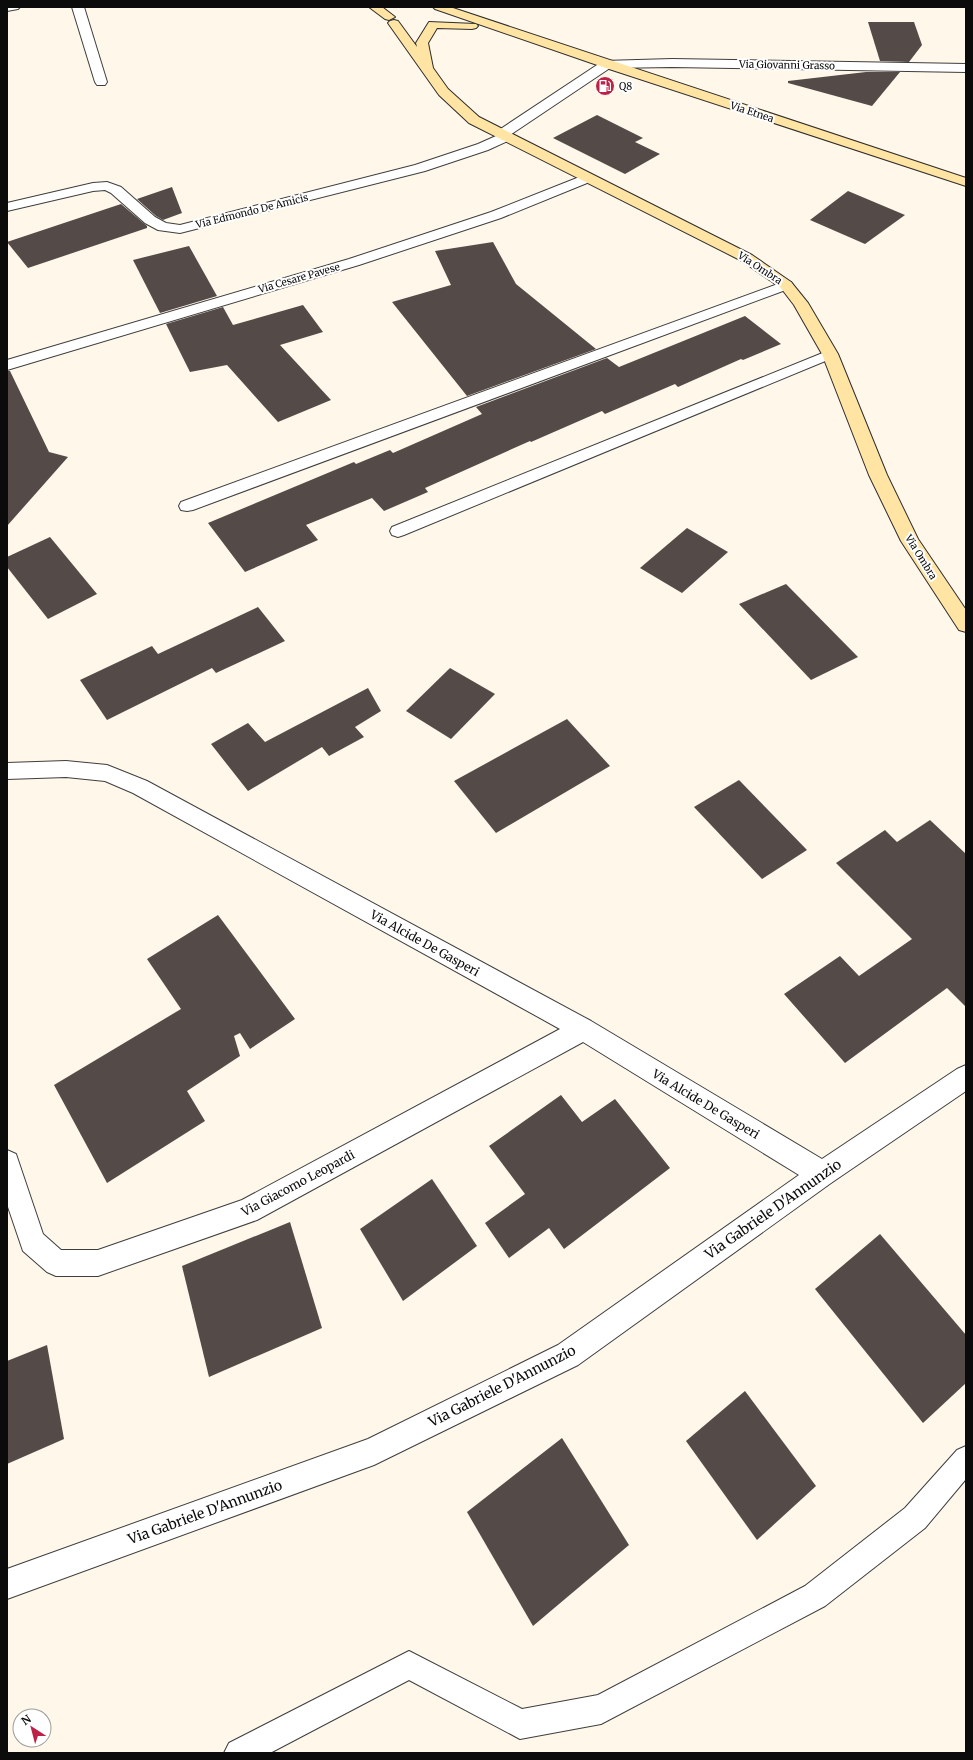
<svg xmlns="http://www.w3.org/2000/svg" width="973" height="1760" font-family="Merriweather,serif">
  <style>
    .building { fill: #544a47 }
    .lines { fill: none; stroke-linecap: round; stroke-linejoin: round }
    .service-casing { stroke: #3e3e3e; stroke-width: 2 }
    .minor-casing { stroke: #3e3e3e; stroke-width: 2 }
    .secondary-casing { stroke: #2d2d2d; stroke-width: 2 }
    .service { fill: #fff; fill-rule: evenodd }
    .minor { fill: #fff; fill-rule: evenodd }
    .secondary { fill: #ffe4a4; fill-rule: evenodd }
    .labels { text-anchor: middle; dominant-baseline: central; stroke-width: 4; stroke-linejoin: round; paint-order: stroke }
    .far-street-label { font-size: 10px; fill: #0b0b0b; stroke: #fff }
    .far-poi-label { font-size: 10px; fill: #0b0b0b; stroke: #fff; text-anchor: start }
    .street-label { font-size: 12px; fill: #0b0b0b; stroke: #fff }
    .near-street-label { font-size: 14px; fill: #0b0b0b; stroke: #fff }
  </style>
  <rect width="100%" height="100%" fill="#fff7e9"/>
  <g class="building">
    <polygon points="868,22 914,22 922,45 909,62 880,61"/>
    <polygon points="866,72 900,72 872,106 788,83 788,81"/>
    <polygon points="597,115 643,138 635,142 660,154 625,174 553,138"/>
    <polygon points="172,187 182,213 163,220 156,216 137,199"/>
    <polygon points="848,191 905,215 865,244 810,220"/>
    <polygon points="121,204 147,226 147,228 28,268 7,242"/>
    <polygon points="493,242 516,284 596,349 467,396 392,302 451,285 435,251"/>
    <polygon points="189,246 217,296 160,313 133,260"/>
    <polygon points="303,305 323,332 280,345 331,400 278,422 227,365 190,372 166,324 223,307 233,325"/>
    <polygon points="745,316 781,344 743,360 741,359 678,387 675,384 605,414 602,411 531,442 530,441 425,488 428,492 384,511 372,498 306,525 318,540 245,572 208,523 354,462 356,464 390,450 393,453 482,414 476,407 607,358 619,367"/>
    <polygon points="7,371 10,371 49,452 68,457 7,526"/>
    <polygon points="687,528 728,552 682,593 640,568"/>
    <polygon points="50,537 97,594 48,619 7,567 7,557"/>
    <polygon points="786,584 858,657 811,680 739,604"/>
    <polygon points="258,607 285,641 216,673 212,668 107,720 80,680 152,646 158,654"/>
    <polygon points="450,668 495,694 451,739 406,711"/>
    <polygon points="368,688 381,711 355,727 364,737 329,756 322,747 248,791 211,744 248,723 265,742"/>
    <polygon points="567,719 610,766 496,833 454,781"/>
    <polygon points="739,780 807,850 762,879 694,807"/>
    <polygon points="930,820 966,854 966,1007 947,988 845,1063 784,994 840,956 859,976 912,939 836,863 885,830 897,842"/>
    <polygon points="218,915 295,1019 250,1049 240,1033 234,1036 240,1056 187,1091 205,1121 107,1183 54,1085 181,1009 147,959"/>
    <polygon points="561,1095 582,1122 615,1099 670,1168 564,1249 549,1228 509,1258 485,1223 525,1194 489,1146"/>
    <polygon points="432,1179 477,1246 403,1301 360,1229"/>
    <polygon points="290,1222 322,1328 209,1377 182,1266"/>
    <polygon points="880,1234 966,1335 966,1383 923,1423 815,1289"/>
    <polygon points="47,1345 64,1439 7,1464 7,1361"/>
    <polygon points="745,1391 816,1486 757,1540 686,1441"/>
    <polygon points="562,1438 629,1545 533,1626 467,1512"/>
  </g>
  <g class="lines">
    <defs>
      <g id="service">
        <polygon points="786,281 791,282 793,285 791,288 193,510 187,511 181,510 179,506 181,502"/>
        <polygon points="830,350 835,351 837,354 835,357 404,535 398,537 392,535 390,531 392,527"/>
        <polygon points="966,1446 966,1479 925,1528 825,1606 601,1724 520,1739 409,1680 270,1753 224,1753 229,1743 409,1651 522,1709 598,1695 805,1586 905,1508 957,1450"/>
      </g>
      <g id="minor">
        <polygon points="7,7 20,7 18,9 7,11"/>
        <polygon points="72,7 84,7 107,82 105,85 97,85 95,82"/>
        <polygon points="672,59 966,64 966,72 672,67 610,68 510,135 511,137 510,140 488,150 425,171 180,233 158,230 145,223 111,193 105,190 93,191 7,211 7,203 93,183 107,182 121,187 155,217 166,223 180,225 415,165 478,144 496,136 495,135 496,132 603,61"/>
        <polygon points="587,174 592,175 594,178 592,181 501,218 359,265 7,370 7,360 349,259 491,212"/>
        <polygon points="66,761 107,765 147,781 591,1021 822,1159 957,1069 966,1065 966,1091 831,1183 578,1365 374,1465 7,1599 7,1569 368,1439 558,1345 799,1175 583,1042 257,1220 98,1276 56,1276 47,1272 23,1251 7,1204 7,1150 16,1154 43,1234 61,1250 98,1250 242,1200 560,1029 133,793 105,781 66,777 7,779 7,763"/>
      </g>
      <g id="secondary">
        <polygon points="369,7 382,7 395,17 389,20 385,19"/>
        <polygon points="433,7 450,7 966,178 966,186 603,67 435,9"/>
        <polygon points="394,20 398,21 417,47 416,43 429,22 476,24 478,26 476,28 472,29 437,28 428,43 433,68 448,89 479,117 752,255 791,282 808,303 838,354 887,475 918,539 966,610 966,632 959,630 901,541 869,475 822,354 794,305 781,288 742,261 469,123 439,95 388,23 390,21"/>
      </g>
    </defs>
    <use href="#service" class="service-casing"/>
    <use href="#minor" class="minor-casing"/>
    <use href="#secondary" class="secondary-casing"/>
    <use href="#service" class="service"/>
    <use href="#minor" class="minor"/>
    <use href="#secondary" class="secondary"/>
  </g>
  <defs>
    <symbol id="fuel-disc" viewBox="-11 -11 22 22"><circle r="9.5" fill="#bd2146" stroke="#fff"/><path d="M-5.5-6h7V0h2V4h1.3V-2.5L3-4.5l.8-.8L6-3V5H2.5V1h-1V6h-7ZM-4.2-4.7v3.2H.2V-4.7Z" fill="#fff"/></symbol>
  </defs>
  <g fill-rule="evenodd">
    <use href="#fuel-disc" x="594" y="75" width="22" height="22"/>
  </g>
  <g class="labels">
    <g class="far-street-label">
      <text transform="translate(787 65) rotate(1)">Via Giovanni Grasso</text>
      <text transform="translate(752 112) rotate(18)">Via Etnea</text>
      <text transform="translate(252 211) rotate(-14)">Via Edmondo De Amicis</text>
      <text transform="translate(760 268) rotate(33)">Via Ombra</text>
      <text transform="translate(299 278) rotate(-16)">Via Cesare Pavese</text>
      <text transform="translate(921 557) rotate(58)">Via Ombra</text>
    </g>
    <g class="far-poi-label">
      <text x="619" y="86">Q8</text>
    </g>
    <g class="street-label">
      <text transform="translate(425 943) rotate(29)">Via Alcide De Gasperi</text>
      <text transform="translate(706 1104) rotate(31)">Via Alcide De Gasperi</text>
      <text transform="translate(298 1183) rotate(-28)">Via Giacomo Leopardi</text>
    </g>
    <g class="near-street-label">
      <text transform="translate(773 1209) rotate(-35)">Via Gabriele D'Annunzio</text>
      <text transform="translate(502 1386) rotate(-27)">Via Gabriele D'Annunzio</text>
      <text transform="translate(205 1512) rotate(-20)">Via Gabriele D'Annunzio</text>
    </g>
  </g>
  <rect width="973" height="1760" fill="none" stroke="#0b0b0b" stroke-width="16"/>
  <g transform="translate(32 1728) rotate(324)"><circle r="19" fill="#ffffff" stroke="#9d9d9d"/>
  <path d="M0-3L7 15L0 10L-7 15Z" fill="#bd2146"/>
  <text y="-6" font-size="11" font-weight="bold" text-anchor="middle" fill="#0b0b0b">N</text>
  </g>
</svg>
